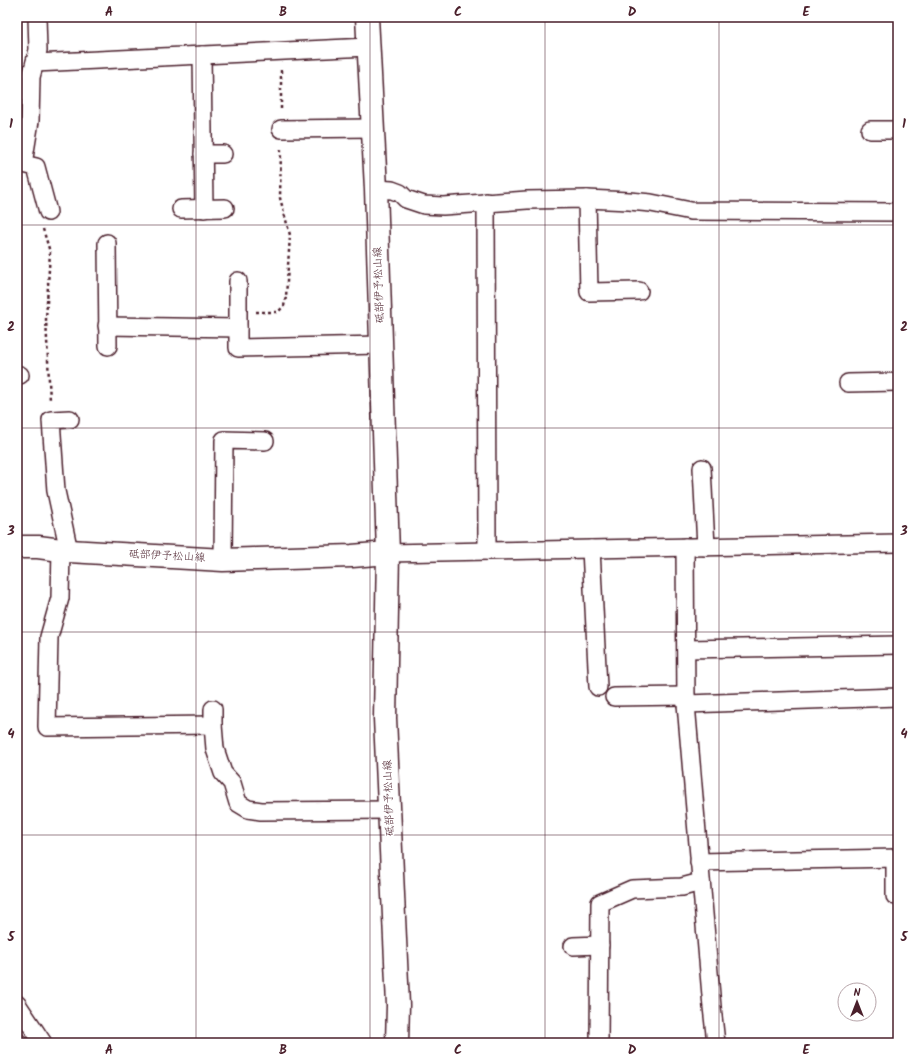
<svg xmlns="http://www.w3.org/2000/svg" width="915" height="1060" font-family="Kalam,'Klee One',sans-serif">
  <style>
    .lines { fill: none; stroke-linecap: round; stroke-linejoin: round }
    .minor-casing { stroke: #4a1f2b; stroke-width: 20 }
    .secondary-casing { stroke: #4a1f2b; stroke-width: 25 }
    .path { stroke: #4a1f2b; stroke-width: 2.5; stroke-dasharray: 3 3; stroke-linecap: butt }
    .minor { stroke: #fff; stroke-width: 17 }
    .secondary { stroke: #fff; stroke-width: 22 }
    .grid { fill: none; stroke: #4a1f2b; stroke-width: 1; stroke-opacity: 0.55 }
    .labels { text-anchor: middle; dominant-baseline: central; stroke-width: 3; stroke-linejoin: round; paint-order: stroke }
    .street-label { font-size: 11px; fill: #4a1f2b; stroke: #fff }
    .neatline { fill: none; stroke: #4a1f2b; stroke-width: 1.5 }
    .grid-label { font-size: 13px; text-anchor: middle; font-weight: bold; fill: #4a1f2b }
  </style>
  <rect width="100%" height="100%" fill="#fff"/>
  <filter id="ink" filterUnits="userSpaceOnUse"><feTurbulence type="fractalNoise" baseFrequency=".025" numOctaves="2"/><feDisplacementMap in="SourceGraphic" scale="8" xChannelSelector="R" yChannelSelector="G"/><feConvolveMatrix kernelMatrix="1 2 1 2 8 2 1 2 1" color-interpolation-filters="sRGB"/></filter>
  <g filter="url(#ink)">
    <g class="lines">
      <defs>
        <g id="minor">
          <polyline points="202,55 204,209"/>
          <polyline points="35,63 368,47"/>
          <polyline points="281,129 373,128"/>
          <polyline points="870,130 898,130"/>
          <polyline points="203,154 223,154"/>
          <polyline points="17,164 23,164 30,121 31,77 38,50 37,17"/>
          <polyline points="23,164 36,167 48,212"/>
          <polyline points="376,189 392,190 400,193 406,199 424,205 443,206 527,200 587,199 629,201 651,203 691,211 898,212"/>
          <polyline points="587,199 589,292 639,291"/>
          <polyline points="486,202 487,551"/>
          <polyline points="181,209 225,208"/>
          <polyline points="107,243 108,346"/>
          <polyline points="238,281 238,348 381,345"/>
          <polyline points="107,326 238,328"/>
          <polyline points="17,375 20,375"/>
          <polyline points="848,383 898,382"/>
          <polyline points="702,468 706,547"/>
          <polyline points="685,547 686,704 712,1007 716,1043"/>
          <polyline points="61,549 60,598 49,637 47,727 213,725"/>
          <polyline points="591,549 598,687"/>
          <polyline points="69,551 56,491 51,420 70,419"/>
          <polyline points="388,553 898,543"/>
          <polyline points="223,560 224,440 265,441"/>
          <polyline points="686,649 898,645"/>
          <polyline points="614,697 686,696"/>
          <polyline points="686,704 898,697"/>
          <polyline points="213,709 213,725 215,749 223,773 232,783 238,803 248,809 261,811 390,810"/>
          <polyline points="895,858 895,896"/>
          <polyline points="699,862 898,858"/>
          <polyline points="573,946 600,945"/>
          <polyline points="17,1004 43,1043"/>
          <polyline points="17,1043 19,1043"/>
          <polyline points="599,1043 600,903 632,889 682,887 701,882"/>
        </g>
        <g id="secondary">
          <polyline points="367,17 376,189 388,553 385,718 398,1005 397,1043"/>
          <polyline points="17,547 38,547 69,551 223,560 352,556 388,553"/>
        </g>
      </defs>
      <use href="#minor" class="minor-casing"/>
      <use href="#secondary" class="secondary-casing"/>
      <g class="path">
        <polyline points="281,70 281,111"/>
        <polyline points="43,229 50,252 46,319 50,401"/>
        <polyline points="256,312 278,312 284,306 286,297 290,235 280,198 281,148"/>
      </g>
      <use href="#minor" class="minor"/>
      <use href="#secondary" class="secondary"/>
    </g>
  </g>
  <path class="grid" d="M196,17V1043M370,17V1043M545,17V1043M719,17V1043M17,225H898M17,428H898M17,632H898M17,835H898"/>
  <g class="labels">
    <g class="street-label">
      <text transform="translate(379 285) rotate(-92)">砥部伊予松山線</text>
      <text transform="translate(167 556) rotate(3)">砥部伊予松山線</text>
      <text transform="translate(389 798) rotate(-92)">砥部伊予松山線</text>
    </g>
  </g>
  <rect width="915" height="1060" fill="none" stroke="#fff" stroke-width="44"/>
  <g transform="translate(857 1002)"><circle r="19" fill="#ffffff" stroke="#b7a5aa"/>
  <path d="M0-3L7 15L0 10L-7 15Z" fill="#4a1f2b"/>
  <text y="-6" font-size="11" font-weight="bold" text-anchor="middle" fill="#4a1f2b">N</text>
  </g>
  <rect x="22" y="22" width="871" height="1016" class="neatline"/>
  <g class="grid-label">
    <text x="109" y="16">A</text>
    <text x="283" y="16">B</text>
    <text x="458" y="16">C</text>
    <text x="632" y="16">D</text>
    <text x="806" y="16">E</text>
    <text x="11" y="128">1</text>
    <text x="904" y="128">1</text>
    <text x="11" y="331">2</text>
    <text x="904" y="331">2</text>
    <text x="11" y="535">3</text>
    <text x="904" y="535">3</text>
    <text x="11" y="738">4</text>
    <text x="904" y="738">4</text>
    <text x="11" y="941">5</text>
    <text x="904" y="941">5</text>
    <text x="109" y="1054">A</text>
    <text x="283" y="1054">B</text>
    <text x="458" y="1054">C</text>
    <text x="632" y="1054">D</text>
    <text x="806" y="1054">E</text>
  </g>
</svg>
